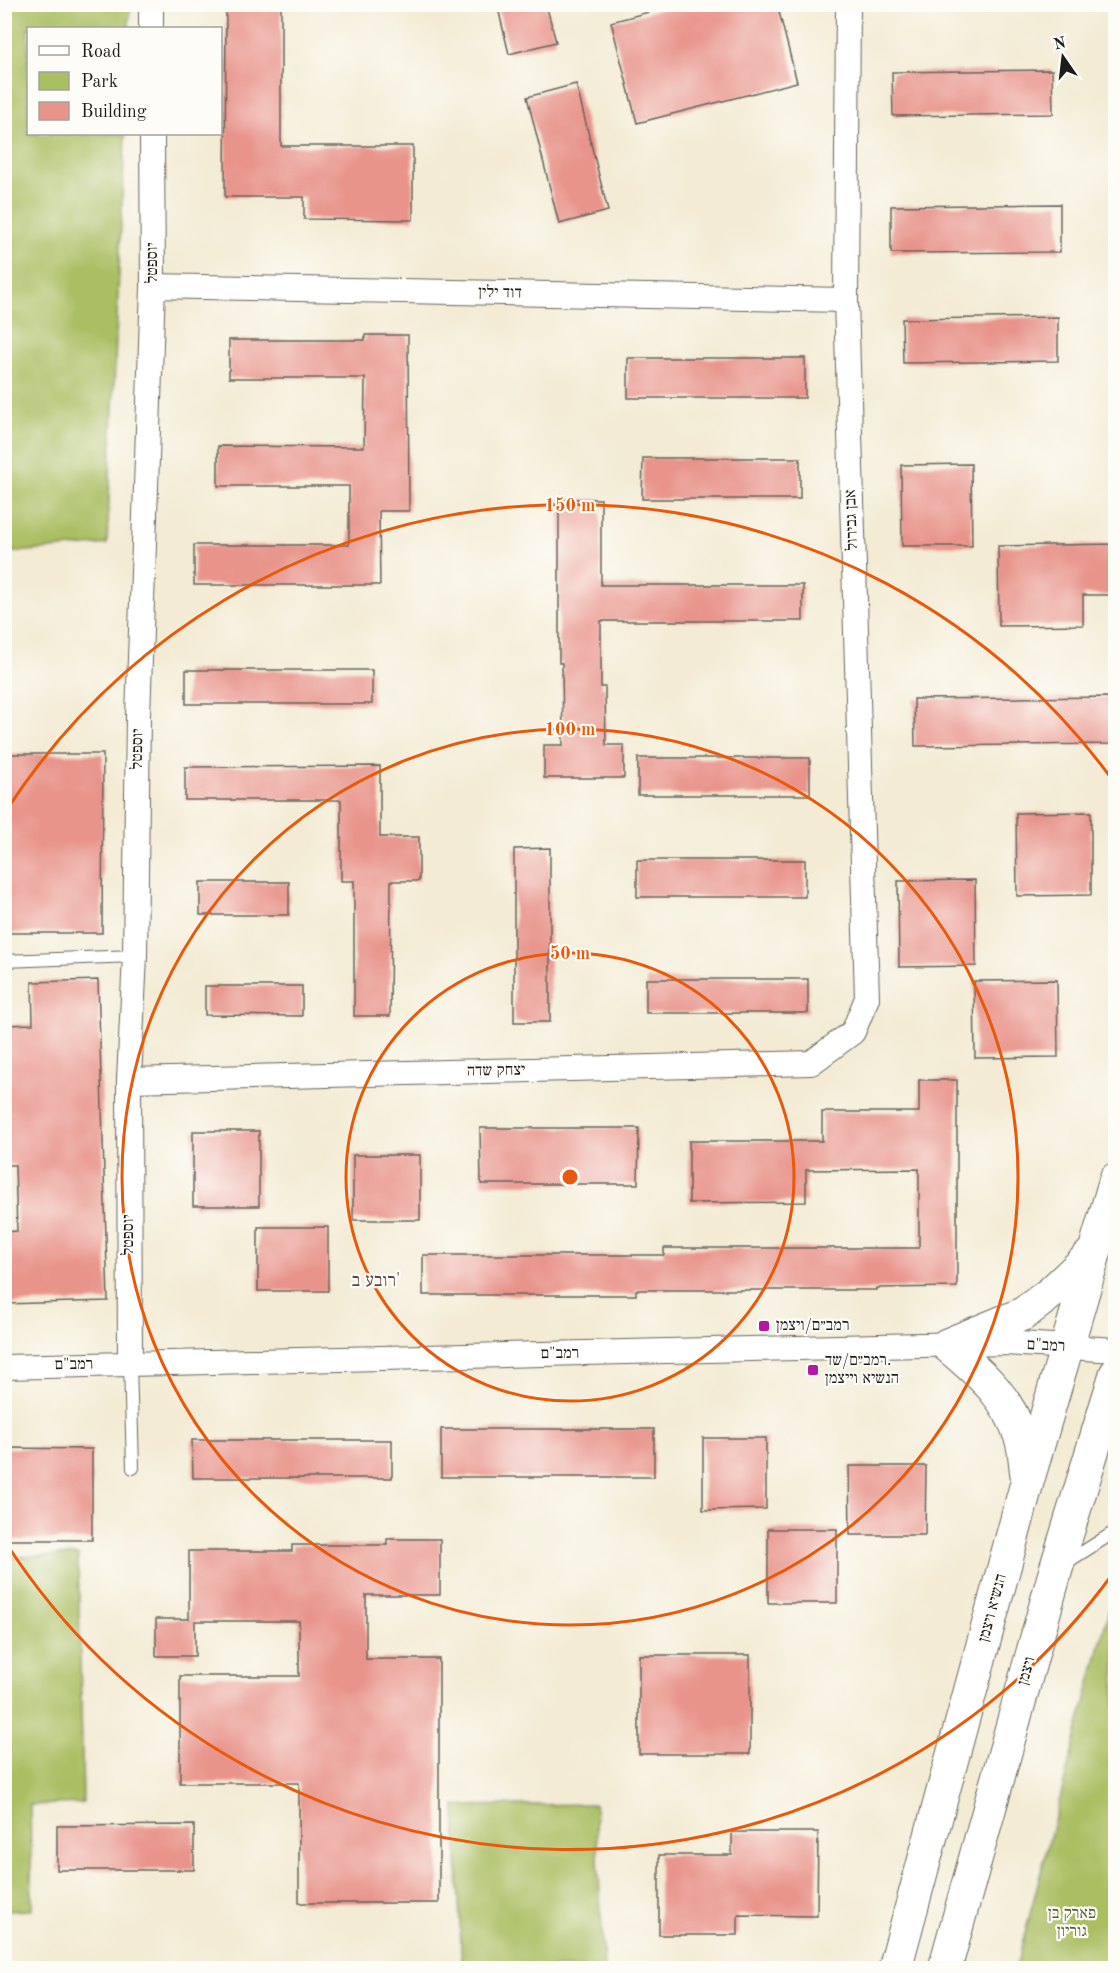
<svg xmlns="http://www.w3.org/2000/svg" width="1120" height="1973" font-family="'Old Standard TT','Frank Ruhl Libre',serif">
  <style>
    .green { fill: #aabe62; stroke: #636d3f; stroke-width: 1.5 }
    .building { fill: #e8948b }
    .lines { fill: none; stroke-linecap: round; stroke-linejoin: round }
    .lane-casing { stroke: #67645c; stroke-width: 14 }
    .street-casing { stroke: #67645c; stroke-width: 26 }
    .secondary-casing { stroke: #67645c; stroke-width: 35 }
    .lane { stroke: #fff; stroke-width: 12 }
    .street { stroke: #fff; stroke-width: 24 }
    .secondary { stroke: #fff; stroke-width: 33 }
    .ring { fill: none; stroke: #e8590c; stroke-width: 3 }
    .poi-dot { fill: #b5179e; stroke: #fdfcf7; stroke-width: 2 }
    .labels { text-anchor: middle; dominant-baseline: central; stroke-width: 4.5; stroke-linejoin: round; paint-order: stroke }
    .street-label { font-size: 16px; fill: #1c1c1c; stroke: #fdfcf7 }
    .poi-label { font-size: 16px; fill: #1c1c1c; stroke: #fdfcf7; text-anchor: start }
    .park-label { font-size: 16px; fill: #555d38; stroke: #fdfcf7 }
    .neighbourhood-label { font-size: 18px; fill: #634643; stroke: #fdfcf7 }
    .centre { fill: #e8590c; stroke: #fdfcf7; stroke-width: 3 }
    .ring-label { font-size: 18px; text-anchor: middle; font-weight: bold; fill: #e8590c; stroke: #fdfcf7; stroke-width: 4.5; stroke-linejoin: round; paint-order: stroke }
  </style>
  <rect width="100%" height="100%" fill="#fdfcf7"/>
  <filter id="ink" filterUnits="userSpaceOnUse"><feTurbulence type="fractalNoise" baseFrequency=".0167" numOctaves="2"/><feDisplacementMap in="SourceGraphic" scale="12" xChannelSelector="R" yChannelSelector="G"/><feConvolveMatrix kernelMatrix="1 2 1 2 8 2 1 2 1" color-interpolation-filters="sRGB"/></filter>
  <filter id="wash" filterUnits="userSpaceOnUse"><feTurbulence type="fractalNoise" baseFrequency=".008" numOctaves="4" result="noise"/><feDisplacementMap in="SourceGraphic" scale="24" xChannelSelector="R" yChannelSelector="G"/><feGaussianBlur stdDeviation="1.35" result="paint"/><feColorMatrix in="noise" values="0 0 0 0 0 0 0 0 0 0 0 0 0 0 0 0 0 1.4 0 .05"/><feComposite in="paint" operator="in"/></filter>
  <g filter="url(#wash)">
    <rect width="100%" height="100%" fill="#f3ebd4"/>
    <g class="green">
      <polygon points="5,4 130,5 129,28 28,28 28,134 125,134 107,544 5,553"/>
      <polygon points="78,1555 83,1803 30,1805 32,1910 5,1911 5,1557"/>
      <polygon points="1115,1587 1115,1968 1016,1968"/>
      <polygon points="595,1804 604,1968 462,1968 455,1806"/>
    </g>
    <g id="blocks">
      <g class="building">
        <polygon points="226,4 281,4 281,146 413,146 413,220 304,219 304,197 225,197"/>
        <polygon points="497,4 546,4 556,42 509,54"/>
        <polygon points="679,4 777,4 797,82 637,123 611,22"/>
        <polygon points="1052,70 1053,114 893,116 892,72"/>
        <polygon points="576,84 608,211 559,224 527,97"/>
        <polygon points="1060,204 1060,252 891,253 891,206"/>
        <polygon points="1058,317 1058,361 903,363 902,319"/>
        <polygon points="365,335 408,335 409,511 379,511 380,585 194,585 194,545 349,545 349,486 218,486 218,446 364,447 365,378 229,378 229,340 365,340"/>
        <rect x="628" y="358" width="177" height="40"/>
        <polygon points="643,458 800,458 800,499 642,499"/>
        <polygon points="971,464 972,546 902,546 901,465"/>
        <polygon points="559,499 601,499 601,585 803,585 803,621 601,621 601,687 605,687 606,745 624,745 624,778 544,778 544,745 563,745 562,663 559,663"/>
        <polygon points="1116,544 1116,595 1083,595 1083,625 999,626 998,546"/>
        <rect x="186" y="670" width="186" height="34"/>
        <polygon points="1116,697 1116,744 915,746 914,699"/>
        <polygon points="4,754 103,754 102,933 4,933"/>
        <rect x="638" y="758" width="172" height="37"/>
        <polygon points="380,766 380,837 419,837 419,881 391,881 390,1016 354,1016 354,881 341,881 341,800 185,800 185,767"/>
        <polygon points="1091,812 1091,895 1017,896 1016,813"/>
        <polygon points="550,848 550,1022 514,1022 514,849"/>
        <rect x="637" y="860" width="168" height="37"/>
        <polygon points="975,880 976,966 899,967 898,881"/>
        <rect x="200" y="882" width="89" height="33"/>
        <rect x="646" y="979" width="162" height="34"/>
        <polygon points="98,980 108,1301 4,1304 4,1232 17,1231 15,1165 4,1165 4,1025 33,1024 32,982"/>
        <polygon points="1057,980 1058,1057 975,1058 974,981"/>
        <polygon points="205,986 302,986 302,1016 205,1015"/>
        <polygon points="919,1080 957,1080 957,1287 877,1288 877,1290 636,1290 636,1295 423,1295 423,1255 664,1255 664,1248 919,1248 919,1169 806,1170 806,1202 689,1203 689,1141 822,1141 822,1112 919,1112"/>
        <polygon points="480,1128 639,1128 638,1184 481,1184"/>
        <rect x="193" y="1131" width="66" height="75"/>
        <rect x="353" y="1155" width="67" height="65"/>
        <rect x="258" y="1227" width="70" height="64"/>
        <rect x="441" y="1429" width="213" height="48"/>
        <polygon points="703,1438 766,1438 766,1509 703,1510"/>
        <polygon points="192,1440 392,1440 392,1478 193,1478"/>
        <polygon points="4,1448 92,1449 92,1540 4,1540"/>
        <polygon points="849,1466 926,1466 925,1535 850,1535"/>
        <rect x="768" y="1529" width="69" height="74"/>
        <polygon points="387,1539 440,1539 440,1595 366,1595 366,1659 439,1659 439,1903 299,1903 299,1783 180,1783 180,1676 299,1676 299,1621 195,1621 195,1656 156,1656 156,1619 189,1619 189,1551 292,1551 292,1545 387,1545"/>
        <rect x="639" y="1655" width="111" height="99"/>
        <polygon points="194,1825 194,1870 57,1870 57,1826"/>
        <polygon points="732,1832 818,1832 817,1916 738,1915 738,1935 659,1935 659,1855 732,1855"/>
      </g>
    </g>
  </g>
  <g filter="url(#ink)">
    <use href="#blocks" fill-opacity="0" stroke="#67645c" stroke-width="1.5"/>
    <g class="lines">
      <defs>
        <g id="lane">
          <polyline points="4,961 135,956"/>
          <polyline points="130,1364 133,1468"/>
          <polyline points="1064,1564 1116,1531"/>
        </g>
        <g id="street">
          <polyline points="151,4 151,28"/>
          <polyline points="153,286 846,300"/>
          <polyline points="129,1080 811,1063 853,1032 867,998 846,300 848,4"/>
          <polyline points="130,1364 129,1080 135,956 138,716 153,286 152,134"/>
          <polyline points="4,1367 1005,1343 1116,1350"/>
        </g>
        <g id="secondary">
          <path d="M1027,1475C1025,1463 1025,1449 1021,1438C1008,1395 979,1373 947,1345L1023,1314L1052,1292L1094,1252"/>
          <polyline points="895,1968 1028,1479 1116,1179"/>
          <polyline points="945,1968 1056,1569 1116,1374"/>
        </g>
      </defs>
      <use href="#lane" class="lane-casing"/>
      <use href="#street" class="street-casing"/>
      <use href="#secondary" class="secondary-casing"/>
      <use href="#lane" class="lane"/>
      <use href="#street" class="street"/>
      <use href="#secondary" class="secondary"/>
    </g>
  </g>
  <g class="ring">
    <circle cx="570" cy="1177" r="224"/>
    <circle cx="570" cy="1177" r="448"/>
    <path d="M1114 1572A672 672 0 0 1 6 1543M6 811A672 672 0 0 1 1114 782"/>
  </g>
  <g class="poi-dot">
    <rect x="758" y="1320" width="12" height="12" rx="3"/>
    <rect x="807" y="1364" width="12" height="12" rx="3"/>
  </g>
  <g class="labels">
    <g class="street-label">
      <text transform="translate(153 263) rotate(-90)">יוספטל</text>
      <text transform="translate(500 293) rotate(1)">דוד ילין</text>
      <text transform="translate(852 520) rotate(-92)">אבן גבירול</text>
      <text transform="translate(138 749) rotate(-89)">יוספטל</text>
      <text transform="translate(496 1071) rotate(-1)">יצחק שדה</text>
      <text transform="translate(129 1235) rotate(-90)">יוספטל</text>
      <text transform="translate(1046 1346) rotate(3)">רמב"ם</text>
      <text transform="translate(560 1354) rotate(-1)">רמב"ם</text>
      <text transform="translate(74 1365) rotate(-1)">רמב"ם</text>
      <text transform="translate(993 1608) rotate(-75)">הנשיא ויצמן</text>
      <text transform="translate(1027 1671) rotate(-74)">ויצמן</text>
    </g>
    <g class="poi-label">
      <text x="776" y="1326">רמב״ם/ויצמן</text>
      <text x="825" y="1361">רמב״ם/שד.<tspan x="825" dy="18">הנשיא וייצמן</tspan></text>
    </g>
    <g class="park-label">
      <text x="1072" y="1914">פארק בן<tspan x="1072" dy="18">גוריון</tspan></text>
    </g>
    <g class="neighbourhood-label">
      <text x="376" y="1281">רובע ב'</text>
    </g>
  </g>
  <circle cx="570" cy="1177" r="9" class="centre"/>
  <g class="ring-label">
    <text x="570" y="511">150 m</text>
    <text x="570" y="735">100 m</text>
    <text x="570" y="959">50 m</text>
  </g>
  <rect width="1120" height="1973" fill="none" stroke="#fdfcf7" stroke-width="24"/>
  <rect x="27" y="27" width="195" height="108" fill="#fdfcf7" stroke="#a3a29f" stroke-width="1.5"/>
  <rect x="39" y="46" width="30" height="9" fill="#ffffff" stroke="#a3a29f" stroke-width="1.5"/>
  <text x="81" y="57" font-size="18" fill="#1c1c1c">Road</text>
  <rect x="39" y="72" width="30" height="18" fill="#aabe62" stroke="#a3a29f" stroke-width="1.5"/>
  <text x="81" y="87" font-size="18" fill="#1c1c1c">Park</text>
  <rect x="39" y="102" width="30" height="18" fill="#e8948b" stroke="#a3a29f" stroke-width="1.5"/>
  <text x="81" y="117" font-size="18" fill="#1c1c1c">Building</text>
  <g transform="translate(1063 57) rotate(346)" stroke="#fdfcf7" stroke-width="4.5" paint-order="stroke">
  <path d="M0-4.5L10 22L0 15L-10 22Z" fill="#1c1c1c"/>
  <text y="-9" font-size="16" font-weight="bold" text-anchor="middle" fill="#1c1c1c">N</text>
  </g>
</svg>
